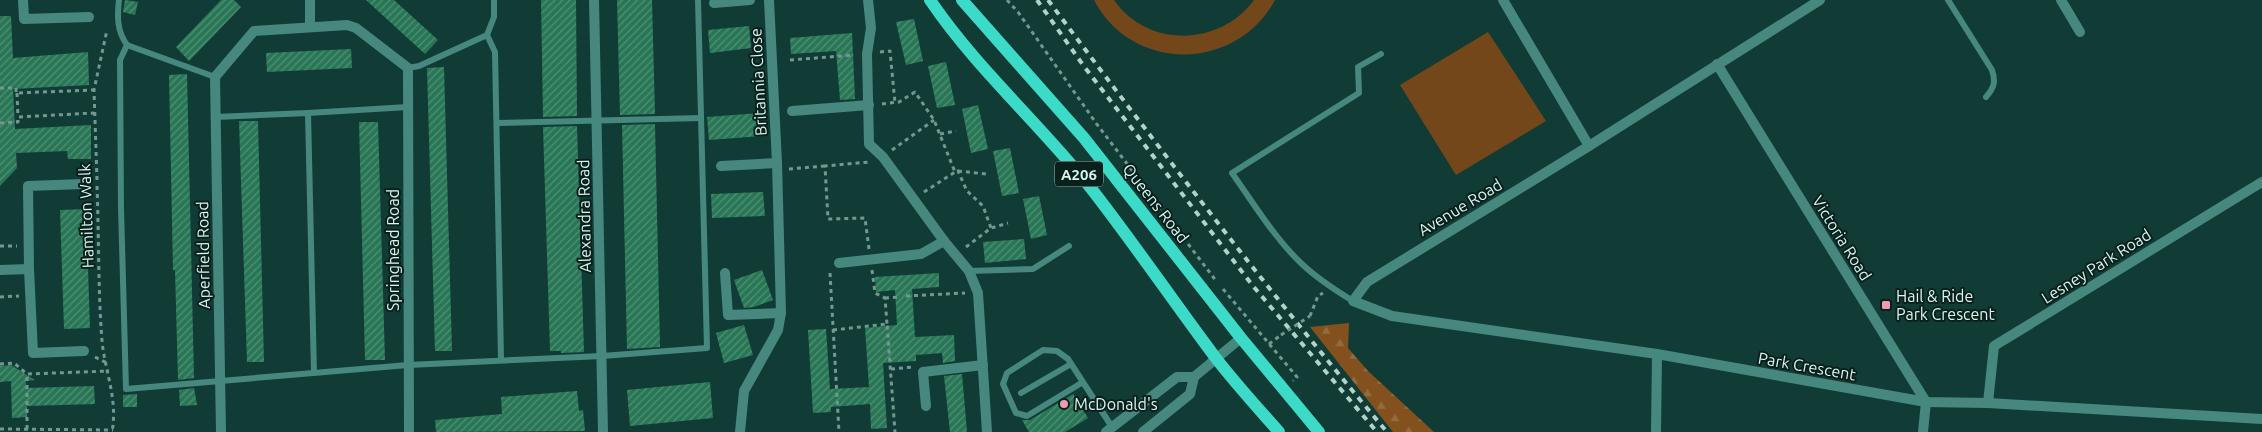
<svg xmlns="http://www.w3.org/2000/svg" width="2262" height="432" font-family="Ubuntu,sans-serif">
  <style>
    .green { fill: #74471a }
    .forest { fill: url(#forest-firs) }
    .building { fill: url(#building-hatch) }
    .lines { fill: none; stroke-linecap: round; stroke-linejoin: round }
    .path { stroke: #739791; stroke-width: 3; stroke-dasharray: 4 4; stroke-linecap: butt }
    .service { stroke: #46887e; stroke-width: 6 }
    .minor { stroke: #46887e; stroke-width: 10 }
    .tertiary { stroke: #46887e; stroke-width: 10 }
    .primary { stroke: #3bdbc7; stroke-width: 12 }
    .rail { stroke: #b3d2cc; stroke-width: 4; stroke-dasharray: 6 6; stroke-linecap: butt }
    .path-bridge { stroke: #739791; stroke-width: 3; stroke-dasharray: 4 4; stroke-linecap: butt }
    .poi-dot { fill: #f19ab1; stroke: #09201d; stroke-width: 2 }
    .labels { text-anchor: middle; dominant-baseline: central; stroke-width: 4; stroke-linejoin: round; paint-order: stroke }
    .shield { fill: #09201d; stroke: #9ab5b0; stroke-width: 1 }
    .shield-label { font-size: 15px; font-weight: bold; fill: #d8f5ef }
    .street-label { font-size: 16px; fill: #d8f5ef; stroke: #09201d }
    .poi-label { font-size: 16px; fill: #d8f5ef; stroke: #09201d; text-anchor: start }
  </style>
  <defs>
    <pattern id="forest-firs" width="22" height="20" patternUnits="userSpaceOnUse" patternTransform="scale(1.25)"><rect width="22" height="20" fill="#83511e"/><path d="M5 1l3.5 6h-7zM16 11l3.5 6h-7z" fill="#946b3f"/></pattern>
    <pattern id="building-hatch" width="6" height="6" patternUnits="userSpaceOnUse" patternTransform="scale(1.25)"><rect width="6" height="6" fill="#287656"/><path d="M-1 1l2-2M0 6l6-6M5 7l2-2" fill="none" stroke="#519177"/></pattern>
  </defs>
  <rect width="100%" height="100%" fill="#113c36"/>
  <g class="green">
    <path d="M1094,0H1114C1147,48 1220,47 1254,0H1275C1236,72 1132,73 1094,0Z"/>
    <polygon points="1488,32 1546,121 1456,175 1400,85"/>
  </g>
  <polygon class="forest" points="1349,323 1348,348 1368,371 1434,432 1393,432 1310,327"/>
  <g class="building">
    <polygon points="125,0 138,2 135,15 123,12"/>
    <polygon points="221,0 234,0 241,7 189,61 176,47"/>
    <polygon points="366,0 394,0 438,40 425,54"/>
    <polygon points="541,0 576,0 577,116 543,117"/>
    <polygon points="617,0 652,0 655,114 620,115"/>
    <polygon points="0,16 11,16 13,58 88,52 89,85 13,89 15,129 91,125 91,159 68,159 67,151 16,153 17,168 0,186"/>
    <polygon points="914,19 923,61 906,65 896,22"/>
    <polygon points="749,26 751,48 710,53 708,30"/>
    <polygon points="852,33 855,99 840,100 836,51 791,54 790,38"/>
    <polygon points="351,49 352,68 267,72 266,53"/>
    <polygon points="946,62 955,105 937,108 928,66"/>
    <polygon points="444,67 452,351 435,351 427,68"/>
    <polygon points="187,74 194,378 178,380 175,270 173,270 169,75"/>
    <polygon points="978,105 988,149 971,153 962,109"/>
    <polygon points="760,113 762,136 709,140 707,117"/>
    <polygon points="239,121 258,121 264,362 247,362"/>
    <polygon points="359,122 378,122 385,360 365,360"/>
    <polygon points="655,124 660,347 627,349 622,125"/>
    <polygon points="577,126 584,352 561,353 561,351 550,351 543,127"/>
    <polygon points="1010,148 1019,193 1002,196 993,151"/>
    <polygon points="763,192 765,216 712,218 711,194"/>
    <polygon points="1039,196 1047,235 1031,239 1023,199"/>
    <polygon points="86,209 90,328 64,329 60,210"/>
    <polygon points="1024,239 1026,259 985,263 983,242"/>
    <polygon points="762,270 773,300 754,307 744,308 734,280"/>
    <polygon points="939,273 939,287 912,289 915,337 954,335 955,361 943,363 942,353 916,355 916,361 883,363 887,428 871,429 870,404 831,407 831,412 813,413 808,330 826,329 830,389 869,387 865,328 897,325 895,290 876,292 875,277"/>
    <polygon points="744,325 753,355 724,363 716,333"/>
    <polygon points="11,365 35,380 26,381 26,388 94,386 95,404 27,406 27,417 12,418 11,381 0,382 0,366"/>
    <polygon points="962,374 967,432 950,432 944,376"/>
    <polygon points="710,382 713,418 630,426 627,390"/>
    <polygon points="194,388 197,405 180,406 179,390"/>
    <polygon points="577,391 579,411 583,410 585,431 436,432 435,420 502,414 501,397"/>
    <polygon points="137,394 137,407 123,407 123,395"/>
    <polygon points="1073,394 1088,418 1065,432 1029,432 1022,420 1030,420"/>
  </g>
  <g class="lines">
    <g class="path">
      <polyline points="1007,0 1018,12 1096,123 1217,282"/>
      <polyline points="880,52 890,51 895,103"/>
      <polyline points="790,60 854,55"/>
      <polyline points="0,88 16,88 16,93 94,90"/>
      <polyline points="17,93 18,117"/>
      <polyline points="882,104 899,102 915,92 934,120 955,172 958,171 967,191 983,206 991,228"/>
      <polyline points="0,123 18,122 18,117 94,113"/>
      <polyline points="940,134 956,131"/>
      <polyline points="892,150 934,120"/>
      <polyline points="789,169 825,166"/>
      <polyline points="958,171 986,174"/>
      <polyline points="97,180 94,90 107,30"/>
      <path d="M97,186C99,238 98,290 102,341C105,372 118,399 112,432"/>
      <polyline points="924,192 955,172"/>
      <polyline points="0,246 17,246"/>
      <polyline points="966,247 991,228 1008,223"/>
      <polyline points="869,249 865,218 828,219 825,166 869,162"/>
      <polyline points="872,270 875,293 885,298 887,324"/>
      <polyline points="830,273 839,432"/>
      <polyline points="1223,289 1297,377 1293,381"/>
      <polyline points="906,296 965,293"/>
      <polyline points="0,297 19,296"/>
      <polyline points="885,298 899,297"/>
      <polyline points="1310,316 1318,296 1323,293"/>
      <polyline points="833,330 887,324 895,432"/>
      <polyline points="1269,344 1281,335"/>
      <polyline points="95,357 107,363"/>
      <polyline points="0,364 14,363 27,374 109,371"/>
      <polyline points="891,369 913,367"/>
      <polyline points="0,429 113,430"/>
      <polyline points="27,429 27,374"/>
    </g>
    <g class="service">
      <path d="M119,0C117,17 117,31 127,45L215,77"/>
      <path d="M1948,0L1992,70C1996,82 1994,88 1986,97"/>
      <polyline points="487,35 495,52 501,359"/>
      <polyline points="127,45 120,60 121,208 126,389 408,365 602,356 707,348 698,0"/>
      <polyline points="408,68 419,66 487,35 494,17 494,0"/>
      <polyline points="308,113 408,107"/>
      <polyline points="215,117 308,113 314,373"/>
      <polyline points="497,123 701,118"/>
      <polyline points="969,271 1033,269 1069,246"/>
      <path d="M1353,301C1335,290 1318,279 1303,265C1275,239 1254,204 1232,173L1359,93L1358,67L1381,54"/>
      <polyline points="1083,382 1027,416 1016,413 1003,384 1007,373 1043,350 1057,351 1068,359 1112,427"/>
      <polyline points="1021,393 1071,364"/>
    </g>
    <g class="minor">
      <polyline points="23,0 24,19 89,17"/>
      <polyline points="310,0 310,26"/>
      <polyline points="594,0 603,432"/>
      <polyline points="868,0 871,28 867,54 869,144 883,157 944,241"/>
      <polyline points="1503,0 1589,146"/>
      <polyline points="1820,0 1589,146 1367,282 1353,301 1392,316 1657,354 1926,402 1988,403 2262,419"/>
      <polyline points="2061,0 2080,32"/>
      <polyline points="714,3 750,0"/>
      <polyline points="1717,64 1926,402 1923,432"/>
      <polyline points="792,111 869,105"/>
      <polyline points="721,166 777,163"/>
      <polyline points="839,263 921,254 944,241 969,271 978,293 987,432"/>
      <polyline points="29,269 28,186 83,184"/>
      <polyline points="0,270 29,269 33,353 84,351"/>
      <polyline points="725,273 728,315 781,313"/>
      <polyline points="1988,403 1994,346 2262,182"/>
      <polyline points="926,406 923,372 983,365"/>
      <polyline points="221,432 215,77 254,31 347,25 356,28 408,68 409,432"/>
      <polyline points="740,432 744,391 778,330 781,313 777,163 769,0"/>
      <polyline points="1656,432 1657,354"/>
    </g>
    <g class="tertiary">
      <polyline points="1106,432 1177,377 1194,377"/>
      <polyline points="1143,432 1190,394 1194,377 1241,338"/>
    </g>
    <g class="primary">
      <path d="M930,0C976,68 1039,123 1090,187C1133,242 1173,301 1215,357C1235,383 1257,407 1279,432"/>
      <polyline points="962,0 1084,138 1241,338 1319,432"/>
    </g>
    <g class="rail">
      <polyline points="1037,0 1083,65 1253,286 1377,432"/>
      <path d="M1048,0C1158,147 1269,292 1387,432"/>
    </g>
    <polyline class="path-bridge" points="1281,335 1310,316"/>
  </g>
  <g class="poi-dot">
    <rect x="1881" y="300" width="10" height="10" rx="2.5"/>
    <circle cx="1064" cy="404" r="5"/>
  </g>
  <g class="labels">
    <rect class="shield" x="1055" y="161.5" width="48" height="25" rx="4"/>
    <g class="shield-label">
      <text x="1079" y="174">A206</text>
    </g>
    <g class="street-label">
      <text transform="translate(758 82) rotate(-93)">Britannia Close</text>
      <text transform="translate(1156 203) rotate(52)">Queens Road</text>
      <text transform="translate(1460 207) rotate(-31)">Avenue Road</text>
      <text transform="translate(86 216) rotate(-92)">Hamilton Walk</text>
      <text transform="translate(584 216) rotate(-91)">Alexandra Road</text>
      <text transform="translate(1842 238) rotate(58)">Victoria Road</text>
      <text transform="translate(393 250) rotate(-90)">Springhead Road</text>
      <text transform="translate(203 255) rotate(-91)">Aperfield Road</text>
      <text transform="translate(2096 266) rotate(-32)">Lesney Park Road</text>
      <text transform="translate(1807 366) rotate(10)">Park Crescent</text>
    </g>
    <g class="poi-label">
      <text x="1896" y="296">Hail &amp; Ride<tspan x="1896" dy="18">Park Crescent</tspan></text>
      <text x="1074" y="404">McDonald's</text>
    </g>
  </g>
</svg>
